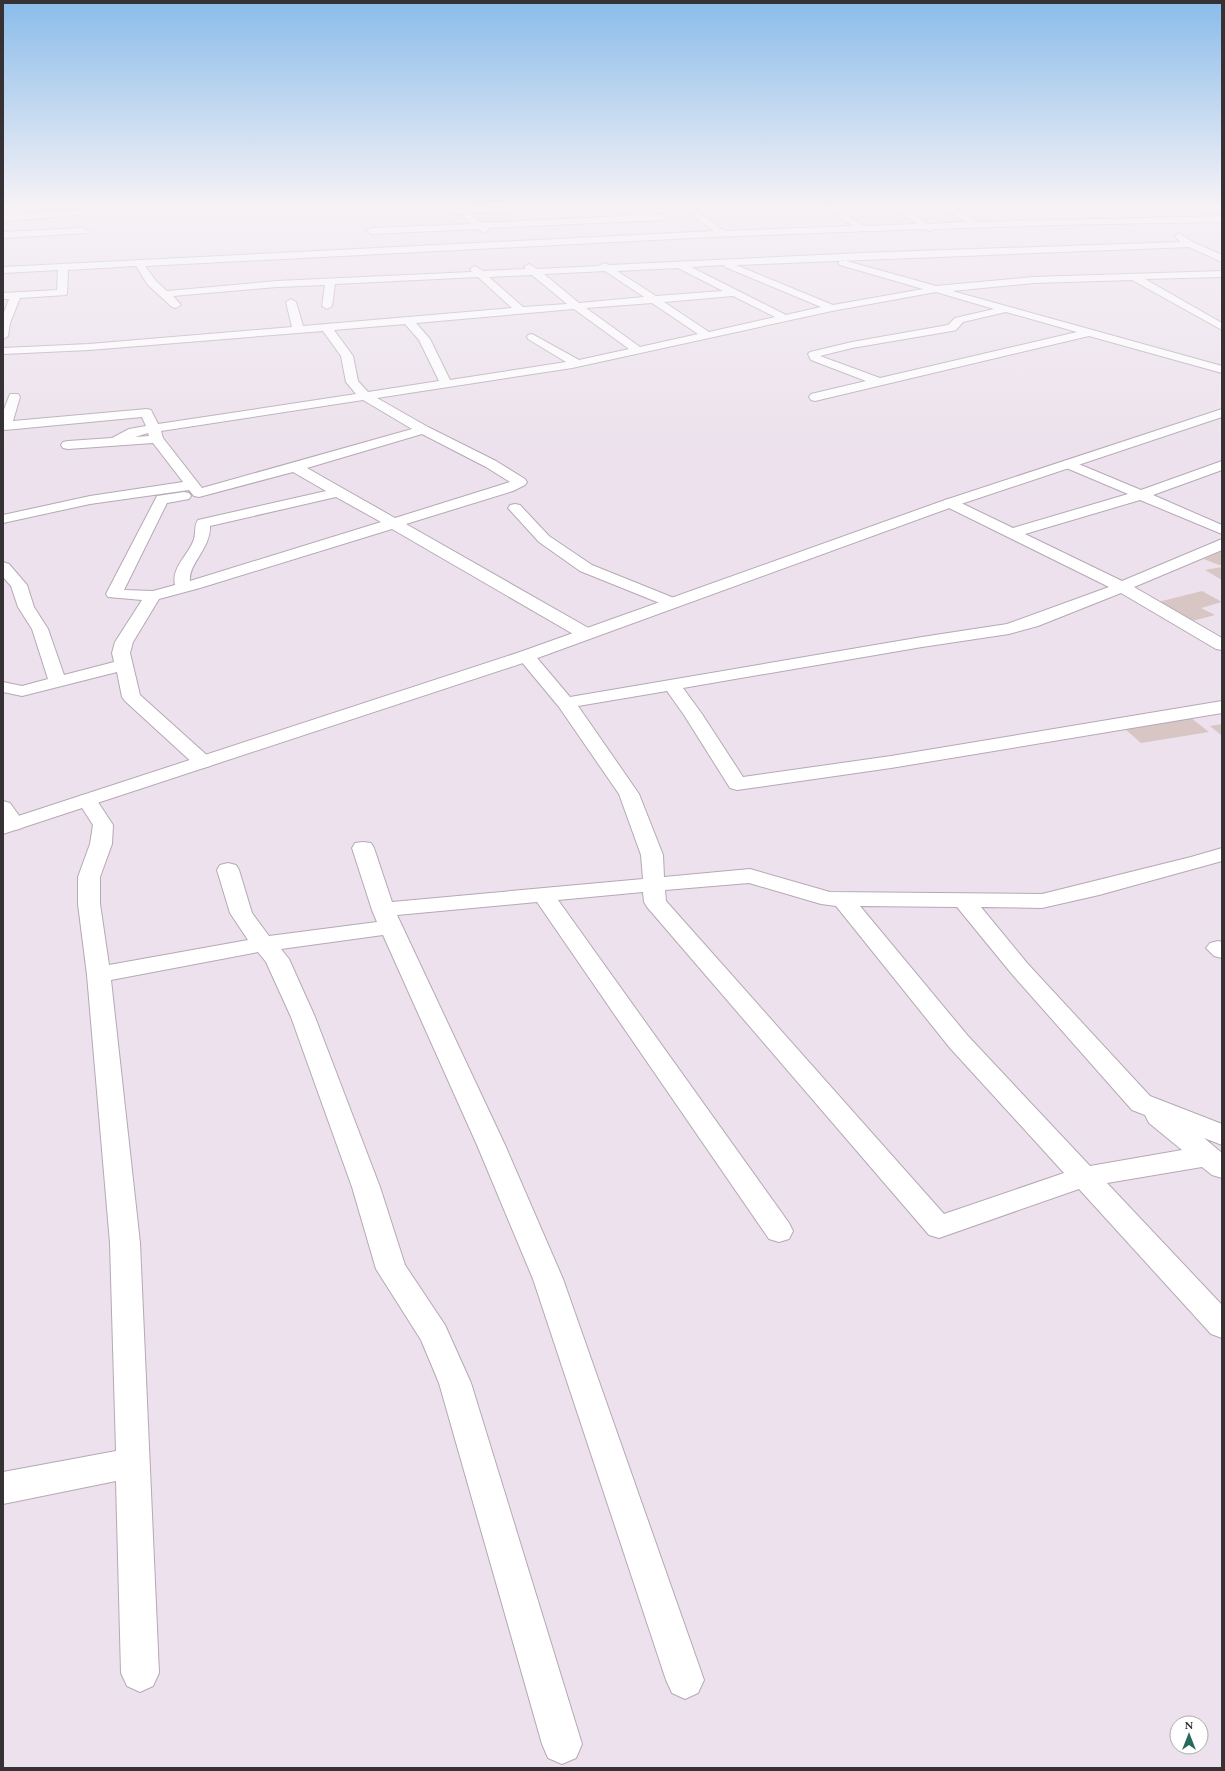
<svg xmlns="http://www.w3.org/2000/svg" width="1225" height="1771" font-family="Spectral,serif">
  <style>
    .building { fill: #d7c6c3 }
    .lines { fill: none; stroke-linecap: round; stroke-linejoin: round }
    .street-casing { stroke: #b4a9b4; stroke-width: 2 }
    .secondary-casing { stroke: #b4a9b4; stroke-width: 2 }
    .street { fill: #fff; fill-rule: evenodd }
    .secondary { fill: #fff; fill-rule: evenodd }
  </style>
  <rect width="100%" height="100%" fill="#ece1ec"/>
  <g class="building">
    <polygon points="1222,551 1222,565 1219,565 1204,559"/>
    <polygon points="1222,567 1222,580 1205,570"/>
    <polygon points="1202,591 1222,602 1201,608 1215,615 1192,621 1158,602"/>
    <polygon points="1191,718 1209,732 1141,743 1125,729"/>
    <polygon points="1222,724 1222,736 1210,726"/>
  </g>
  <g class="lines">
    <defs>
      <g id="street">
        <polygon points="452,207 461,207 463,209 525,207 521,210 469,213 482,223 663,214 667,217 663,220 488,228 489,230 485,233 478,229 371,234 367,231 371,228 471,224 460,214 451,214 450,212 454,209"/>
        <path d="M682,207H692L724,231L853,226L825,207H835L864,226L917,224L892,207H902L928,224L967,222L941,207H952L979,222L1222,216V222L1052,225L933,229L929,231L925,229L712,237L145,266L156,281L167,291L277,281L472,272L470,269L475,266L483,271L526,269L524,267L529,264L537,269L599,266L604,263L609,265L862,253L1181,242L1175,236L1179,233L1193,242L1222,255V262L1189,247L736,265L833,305L923,289L840,265L838,263L840,261L843,260L936,286L1034,277L1222,271V277L1145,279L1222,323V330L1132,280L1034,283L952,291L1222,366V373L1089,336L815,401L811,400L809,397L811,394L866,381L811,360L808,354L810,352L852,342L948,325L955,318L994,309L936,292L832,311L572,368L377,398L428,427L496,461L525,479L527,482L525,485L513,491L406,524L592,630L594,634L592,638L586,639L580,638L392,529L200,588L159,599L133,642L130,653L140,695L210,758L213,762L210,766L203,768L196,766L125,701L122,697L117,672L22,696L3,692V682L22,686L48,679L32,629L18,607L11,586L3,577V562L9,564L27,585L34,607L48,629L64,675L114,662L112,653L115,642L142,600L108,597L106,594L157,496L184,492L189,493L191,496L189,499L167,503L124,590L153,591L175,585C171,567 189,555 194,539C196,532 194,525 198,520L326,491L293,472L199,497L194,496L189,490L90,504L3,523V515L90,496L183,482L153,443L68,449L63,448L61,445L63,442L68,441L112,438L129,429L146,426L142,417L5,430L3,429V412L10,394H18L20,397L13,421L147,409L151,410L158,424L356,394L346,382L341,356L323,331L89,350L3,354V348L89,344L292,327L286,302L291,299L296,302L303,326L512,308L478,277L335,284L332,306L327,309L322,306L325,285L277,287L173,296L181,305L176,308L172,307L148,285L136,266L68,270L67,293L66,295L20,298L10,323L8,336L3,339V315L9,299H3V293L57,290L58,270L3,273V267L714,231ZM724,265L725,267L821,307L786,315L691,267ZM678,268L723,291L656,296L617,271ZM605,271L644,297L579,303L544,274ZM532,275L567,304L523,307L489,277ZM733,296L775,317L709,332L664,302ZM652,303L698,334L640,347L586,308ZM574,309L629,349L579,360L532,334L528,335L527,337L528,339L566,362L450,380L430,339L416,323ZM1006,312L1077,332L880,378L820,356L852,348L952,331L956,330L963,322ZM405,324L419,340L439,381L368,392L358,381L353,356L334,330ZM363,400L412,429L202,488L163,438L161,431ZM148,433L149,436L135,437ZM422,434L486,467L510,482L395,518L307,468ZM336,497L381,522L190,581C188,564 211,548 210,526Z"/>
        <polygon points="76,210 79,211 80,213 79,215 3,221 3,215"/>
        <polygon points="84,228 88,231 87,233 3,238 3,232"/>
        <path d="M1069,460L1141,490L1222,461V470L1153,495L1222,525V534L1140,500L1025,534L1122,581L1222,539V550L1134,587L1222,638V650L1216,649L1121,593L1038,626L1009,634L922,647L683,688L702,714L743,777L891,756L1222,701V713L891,768L737,790L730,788L684,715L667,691L578,706L639,794L663,855L664,877L750,869L830,892L1042,894L1191,857L1222,848V861L1099,895L1042,908L981,907L1027,963L1150,1096L1222,1124V1145L1204,1138L1222,1153V1178L1212,1175L1202,1167L1107,1183L1222,1305V1338L1211,1334L1079,1189L939,1238L929,1235L647,907L644,902L643,892L558,900L789,1223L793,1231L789,1239L779,1242L769,1239L537,902L397,915L505,1145L563,1279L704,1680L698,1693L685,1699L672,1693L666,1680L533,1279L477,1145L383,935L281,949L289,959L315,1017L380,1187L405,1265L445,1325L471,1383L582,1744L576,1758L562,1764L548,1758L542,1744L439,1383L421,1340L376,1269L352,1187L291,1017L266,962L258,952L111,980L140,1243L159,1673L153,1686L140,1692L127,1686L121,1673L116,1481L3,1504V1472L116,1451L110,1243L87,975L78,904V877L90,844L93,825L77,800L80,796L87,794L94,796L113,825L112,844L100,877V904L109,965L248,940L230,913L217,870L220,865L228,863L236,865L239,870L252,913L269,936L377,922L372,910L352,848L355,843L363,842L371,843L374,848L392,902L643,879L641,855L619,794L559,707L520,660L517,656L520,652L526,651L532,652L570,697L922,637L1007,624L1109,587L945,506L943,503L945,500L950,499L955,500L1013,528L1128,494L1064,467L1062,464L1064,461ZM749,883L821,904L836,906L950,1048L1064,1173L944,1214L666,901L665,890ZM860,906L957,907L1011,973L1132,1110L1145,1115L1149,1123L1182,1150L1090,1166L968,1036Z"/>
        <polygon points="515,504 520,505 549,536 592,565 679,600 681,603 679,606 673,608 667,606 580,571 539,542 508,508 510,505"/>
        <polygon points="3,801 10,803 25,824 22,828 15,830 8,828 3,822"/>
        <polygon points="1218,941 1222,942 1222,958 1214,956 1206,948 1210,943"/>
      </g>
      <polygon id="secondary" points="1222,409 1222,417 955,506 532,660 3,834 3,821 520,652 945,500"/>
    </defs>
    <use href="#street" class="street-casing"/>
    <use href="#secondary" class="secondary-casing"/>
    <use href="#street" class="street"/>
    <use href="#secondary" class="secondary"/>
  </g>
  <linearGradient id="sky" x2="0" y2="1"><stop stop-color="#8abcea"/><stop offset="0.45" stop-color="#f6f2f6"/><stop offset="1" stop-color="#f6f2f6" stop-opacity="0"/></linearGradient>
  <rect width="1225" height="455" fill="url(#sky)"/>
  <rect width="1225" height="1771" fill="none" stroke="#353135" stroke-width="8"/>
  <g transform="translate(1189 1735)"><circle r="19" fill="#ffffff" stroke="#aeadae"/>
  <path d="M0-3L7 15L0 10L-7 15Z" fill="#286b5b"/>
  <text y="-6" font-size="11" font-weight="bold" text-anchor="middle" fill="#353135">N</text>
  </g>
</svg>
